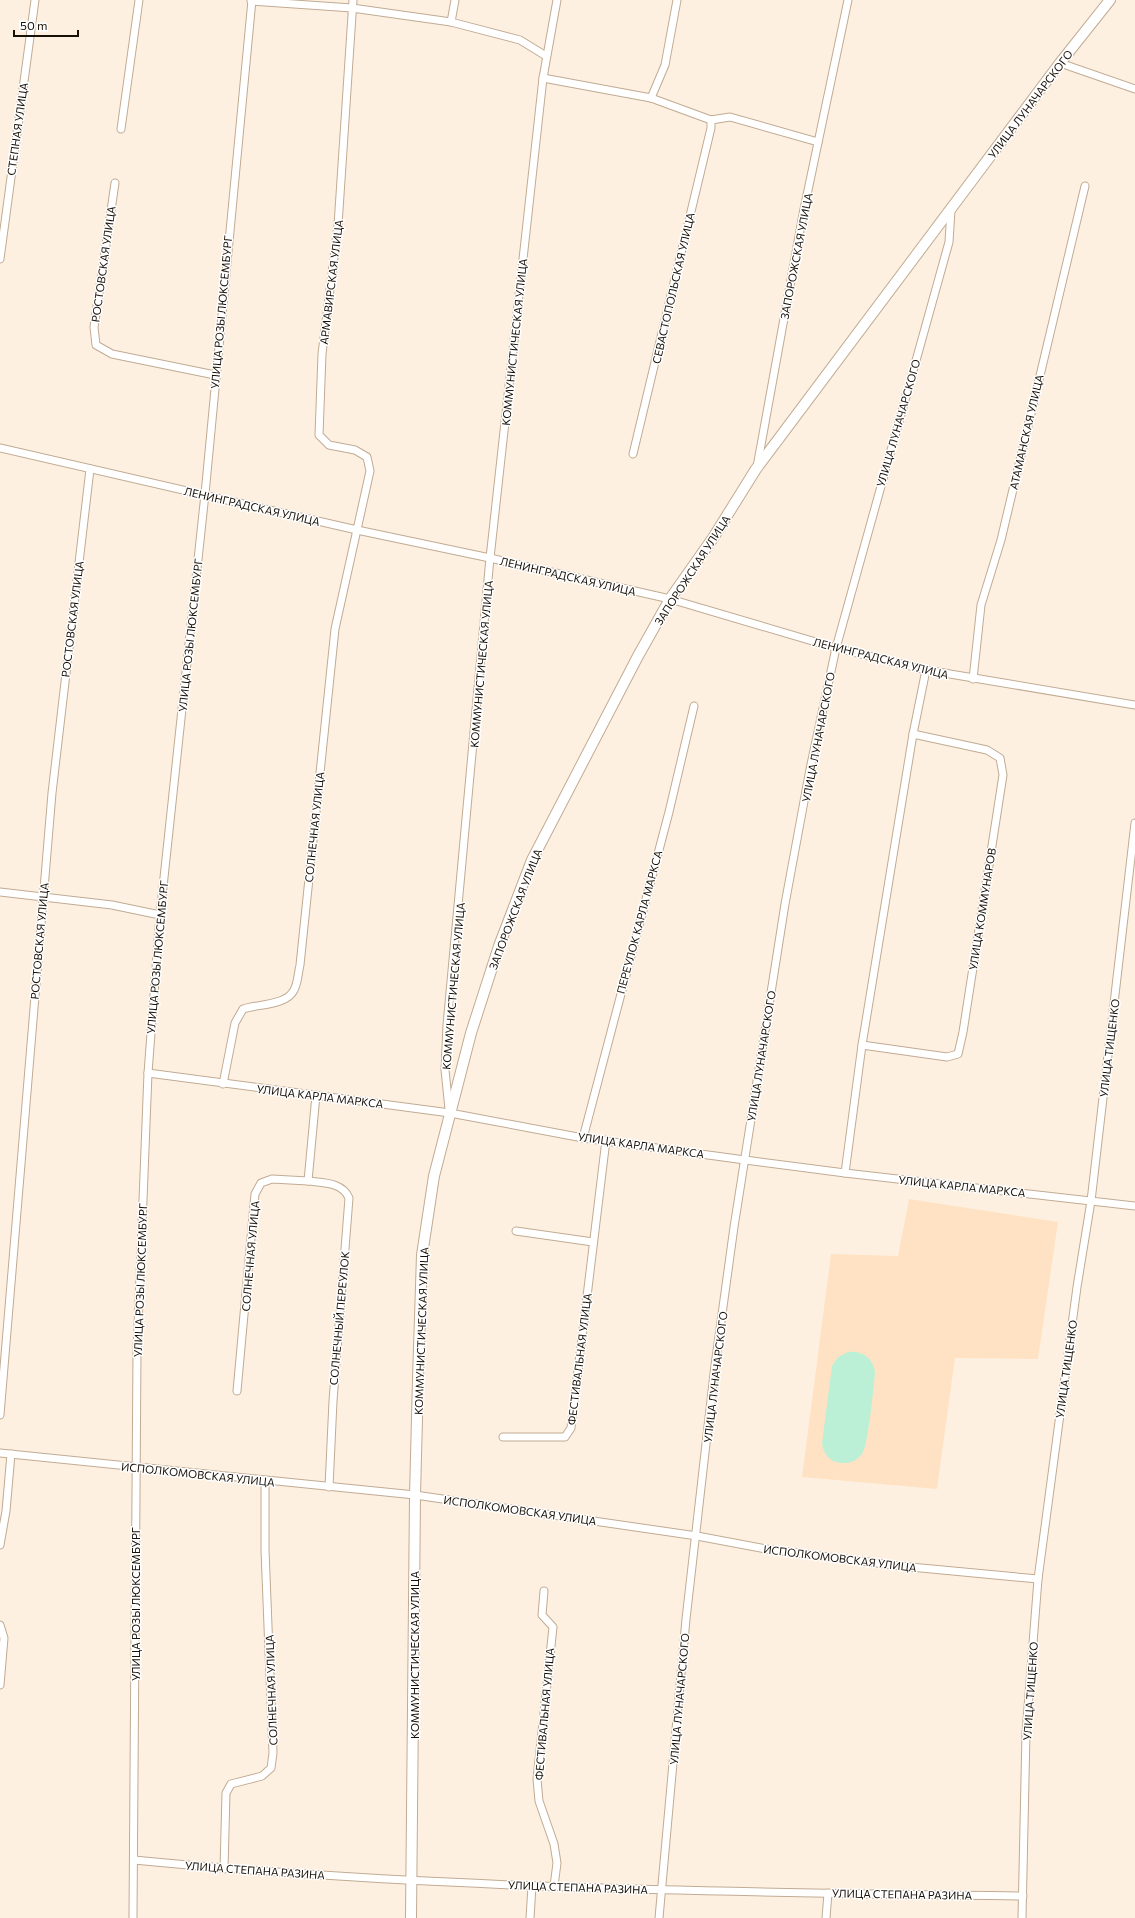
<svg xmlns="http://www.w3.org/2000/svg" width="1135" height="1918" font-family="Commissioner,sans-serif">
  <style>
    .built { fill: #ffe2c3 }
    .green { fill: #bbf0d7 }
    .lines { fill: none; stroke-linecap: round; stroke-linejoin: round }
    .street-casing { stroke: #c1ab93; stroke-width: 9 }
    .secondary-casing { stroke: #c1ab93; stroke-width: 12 }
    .street { stroke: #fff; stroke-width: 7 }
    .secondary { stroke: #fff; stroke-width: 10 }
    .labels { text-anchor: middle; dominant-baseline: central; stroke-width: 3; stroke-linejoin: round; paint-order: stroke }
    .street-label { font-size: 11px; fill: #171007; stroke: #fff }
  </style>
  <rect width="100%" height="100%" fill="#fef0e1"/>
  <polygon class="built" points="909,1199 1058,1222 1038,1359 955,1358 937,1489 802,1477 831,1254 898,1256"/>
  <path class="green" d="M848,1352C862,1350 873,1358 875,1372C874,1386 868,1443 863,1452C858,1462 846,1465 836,1462C827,1459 823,1451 822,1443L832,1366L838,1357Z"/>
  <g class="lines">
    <defs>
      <g id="street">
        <polyline points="251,1 352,8 451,22 520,40 546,56"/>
        <polyline points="451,22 455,0"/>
        <polyline points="1060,63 1135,89"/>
        <polyline points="543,78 651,98 711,120 730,117 818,142"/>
        <polyline points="651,98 665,65 677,0"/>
        <polyline points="121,129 139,0"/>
        <polyline points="115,183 94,327 96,345 112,354 215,375"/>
        <polyline points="0,259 35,0"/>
        <polyline points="0,448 357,530 490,558 670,599 836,648 926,670 1135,705"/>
        <polyline points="633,454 711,128 711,120"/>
        <polyline points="757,467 803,214 848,0"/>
        <polyline points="973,679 981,605 1001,540 1085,186"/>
        <polyline points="0,892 112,905 160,915"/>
        <polyline points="862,1045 947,1057 958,1054 963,1032 1003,775 1000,758 987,750 913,734"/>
        <polyline points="148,1073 450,1113 583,1138 745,1160 845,1173 1135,1206"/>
        <path d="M223,1084L235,1023L243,1009C259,1004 287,1005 294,990C298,983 298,973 300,965L335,629L370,471L367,457L355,450L329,445L319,435L322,354L338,225L353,0"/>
        <polyline points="449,1109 445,1070 447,1025 490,558 543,78 557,0"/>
        <polyline points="583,1138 669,812 694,706"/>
        <polyline points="845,1173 862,1045 913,734 926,670"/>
        <path d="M308,1181C323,1183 342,1182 349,1198L333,1401L329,1487"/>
        <polyline points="516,1231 593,1242"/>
        <polyline points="237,1391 255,1194 261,1183 272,1179 308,1181 316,1095"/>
        <polyline points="0,1415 52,793 90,469"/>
        <polyline points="503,1437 565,1437 571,1428 606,1140"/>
        <polyline points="0,1453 415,1495 697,1536 766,1549 900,1566 1038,1579"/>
        <polyline points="0,1545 6,1511 11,1454"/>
        <polyline points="544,1591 542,1615 553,1627 537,1779 539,1801 554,1844 557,1863 554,1886"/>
        <polyline points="0,1625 4,1638 0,1685"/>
        <path d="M134,1860C430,1889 726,1892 1023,1896"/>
        <polyline points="224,1869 226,1793 231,1784 262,1776 271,1768 273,1753 265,1550 265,1481"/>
        <polyline points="133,1918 137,1352 148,1073 160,915 205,494 252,0"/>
        <polyline points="530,1918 532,1886"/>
        <polyline points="659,1918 686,1619 715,1365 734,1227 785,904 810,769 836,648 949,242 951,210"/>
        <polyline points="826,1918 828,1893"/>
        <polyline points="1022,1918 1026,1733 1038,1579 1077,1287 1091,1201 1135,823"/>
      </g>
      <polyline id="secondary" points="411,1918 415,1495 418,1379 422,1255 434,1176 471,1033 499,946 532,860 638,656 670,599 713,538 756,469 1060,63 1110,0"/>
    </defs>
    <use href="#street" class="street-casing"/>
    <use href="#secondary" class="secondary-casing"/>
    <use href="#street" class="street"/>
    <use href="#secondary" class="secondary"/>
  </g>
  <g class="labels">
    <g class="street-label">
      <text transform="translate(1030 104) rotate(-53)">УЛИЦА ЛУНАЧАРСКОГО</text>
      <text transform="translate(17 129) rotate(-82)">СТЕПНАЯ УЛИЦА</text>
      <text transform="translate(796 256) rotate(-79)">ЗАПОРОЖСКАЯ УЛИЦА</text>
      <text transform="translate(103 264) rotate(-82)">РОСТОВСКАЯ УЛИЦА</text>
      <text transform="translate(331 282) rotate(-83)">АРМАВИРСКАЯ УЛИЦА</text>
      <text transform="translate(673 288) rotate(-77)">СЕВАСТОПОЛЬСКАЯ УЛИЦА</text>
      <text transform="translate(221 312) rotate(-85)">УЛИЦА РОЗЫ ЛЮКСЕМБУРГ</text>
      <text transform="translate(514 342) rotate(-84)">КОММУНИСТИЧЕСКАЯ УЛИЦА</text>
      <text transform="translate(898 423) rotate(-74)">УЛИЦА ЛУНАЧАРСКОГО</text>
      <text transform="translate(1026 432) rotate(-77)">АТАМАНСКАЯ УЛИЦА</text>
      <text transform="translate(252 506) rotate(13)">ЛЕНИНГРАДСКАЯ УЛИЦА</text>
      <text transform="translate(692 570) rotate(-57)">ЗАПОРОЖСКАЯ УЛИЦА</text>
      <text transform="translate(568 576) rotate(13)">ЛЕНИНГРАДСКАЯ УЛИЦА</text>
      <text transform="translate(72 619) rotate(-83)">РОСТОВСКАЯ УЛИЦА</text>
      <text transform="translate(190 635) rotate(-84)">УЛИЦА РОЗЫ ЛЮКСЕМБУРГ</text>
      <text transform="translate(881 658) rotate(14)">ЛЕНИНГРАДСКАЯ УЛИЦА</text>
      <text transform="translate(481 664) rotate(-85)">КОММУНИСТИЧЕСКАЯ УЛИЦА</text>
      <text transform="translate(818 737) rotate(-79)">УЛИЦА ЛУНАЧАРСКОГО</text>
      <text transform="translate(314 827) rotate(-84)">СОЛНЕЧНАЯ УЛИЦА</text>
      <text transform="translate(515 909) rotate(-69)">ЗАПОРОЖСКАЯ УЛИЦА</text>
      <text transform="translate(982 909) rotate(-81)">УЛИЦА КОММУНАРОВ</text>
      <text transform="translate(639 922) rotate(-75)">ПЕРЕУЛОК КАРЛА МАРКСА</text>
      <text transform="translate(39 941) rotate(-85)">РОСТОВСКАЯ УЛИЦА</text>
      <text transform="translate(157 957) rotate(-85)">УЛИЦА РОЗЫ ЛЮКСЕМБУРГ</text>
      <text transform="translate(453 986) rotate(-85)">КОММУНИСТИЧЕСКАЯ УЛИЦА</text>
      <text transform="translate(1109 1048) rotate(-83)">УЛИЦА ТИЩЕНКО</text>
      <text transform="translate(761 1056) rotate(-81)">УЛИЦА ЛУНАЧАРСКОГО</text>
      <text transform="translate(320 1096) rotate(7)">УЛИЦА КАРЛА МАРКСА</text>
      <text transform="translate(641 1145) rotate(8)">УЛИЦА КАРЛА МАРКСА</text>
      <text transform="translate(962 1186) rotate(6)">УЛИЦА КАРЛА МАРКСА</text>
      <text transform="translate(250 1256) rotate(-85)">СОЛНЕЧНАЯ УЛИЦА</text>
      <text transform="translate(140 1280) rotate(-88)">УЛИЦА РОЗЫ ЛЮКСЕМБУРГ</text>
      <text transform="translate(339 1318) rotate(-85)">СОЛНЕЧНЫЙ ПЕРЕУЛОК</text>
      <text transform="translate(421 1331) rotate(-88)">КОММУНИСТИЧЕСКАЯ УЛИЦА</text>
      <text transform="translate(579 1359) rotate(-83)">ФЕСТИВАЛЬНАЯ УЛИЦА</text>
      <text transform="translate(1066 1369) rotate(-82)">УЛИЦА ТИЩЕНКО</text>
      <text transform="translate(715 1377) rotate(-83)">УЛИЦА ЛУНАЧАРСКОГО</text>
      <text transform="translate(198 1474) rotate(6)">ИСПОЛКОМОВСКАЯ УЛИЦА</text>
      <text transform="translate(520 1510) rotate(8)">ИСПОЛКОМОВСКАЯ УЛИЦА</text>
      <text transform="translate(840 1558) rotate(7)">ИСПОЛКОМОВСКАЯ УЛИЦА</text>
      <text transform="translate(135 1604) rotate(-90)">УЛИЦА РОЗЫ ЛЮКСЕМБУРГ</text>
      <text transform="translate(414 1655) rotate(-90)">КОММУНИСТИЧЕСКАЯ УЛИЦА</text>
      <text transform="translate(271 1690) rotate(-92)">СОЛНЕЧНАЯ УЛИЦА</text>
      <text transform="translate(1030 1691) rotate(-86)">УЛИЦА ТИЩЕНКО</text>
      <text transform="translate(679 1699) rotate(-85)">УЛИЦА ЛУНАЧАРСКОГО</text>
      <text transform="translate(544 1714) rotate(-85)">ФЕСТИВАЛЬНАЯ УЛИЦА</text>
      <text transform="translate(255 1870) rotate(4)">УЛИЦА СТЕПАНА РАЗИНА</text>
      <text transform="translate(578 1887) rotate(2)">УЛИЦА СТЕПАНА РАЗИНА</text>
      <text transform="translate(902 1894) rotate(1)">УЛИЦА СТЕПАНА РАЗИНА</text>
    </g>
  </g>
  <path d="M14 30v6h64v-6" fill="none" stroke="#171007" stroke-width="2"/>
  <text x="20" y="30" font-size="12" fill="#171007" stroke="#ffffff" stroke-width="3" paint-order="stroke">50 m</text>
</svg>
